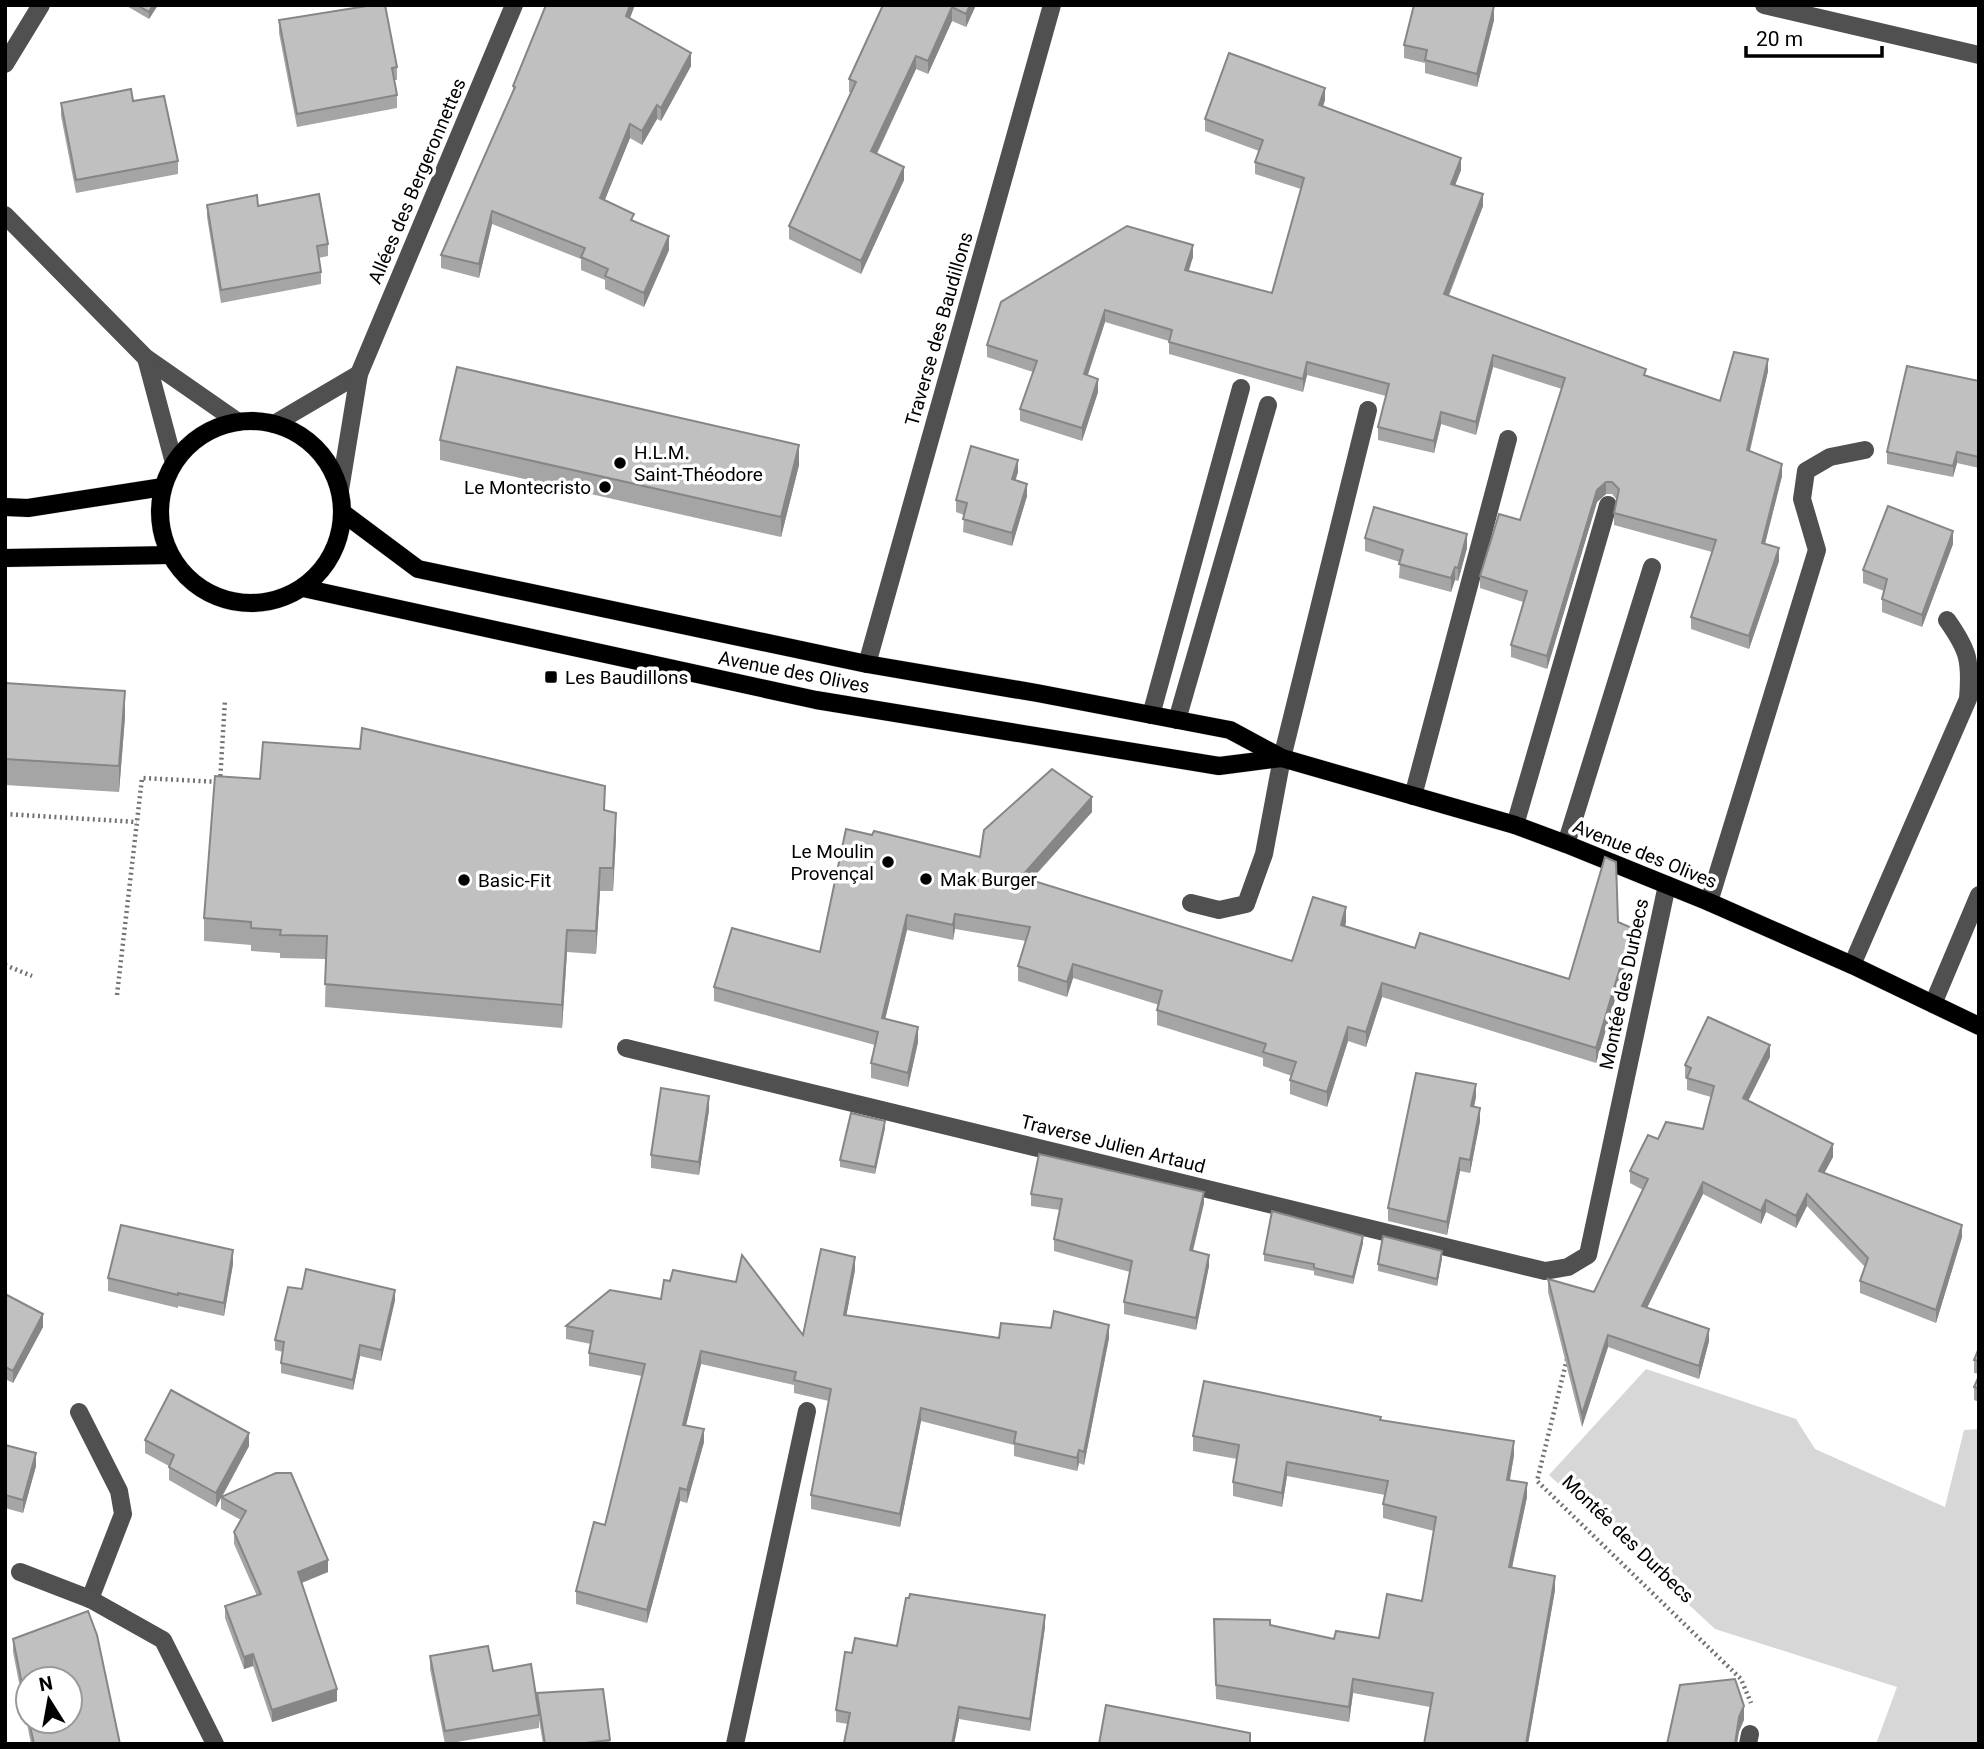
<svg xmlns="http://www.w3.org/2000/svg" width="1984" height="1749" font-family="Roboto,sans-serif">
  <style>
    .green { fill: #d7d7d7 }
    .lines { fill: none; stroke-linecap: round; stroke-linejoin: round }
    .major-casing { stroke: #dbdbdb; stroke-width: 19 }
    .path { stroke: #727272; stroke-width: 4.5; stroke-dasharray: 2 3.5; stroke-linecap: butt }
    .minor { stroke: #505050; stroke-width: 18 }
    .major { stroke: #000; stroke-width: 18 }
    .wall { fill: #a5a5a5; fill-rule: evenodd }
    .shaded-wall { fill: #868686 }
    .building { fill: #c0c0c0; stroke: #868686; stroke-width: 2 }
    .poi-dot { fill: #000; stroke: #fff; stroke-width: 2.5 }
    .labels { text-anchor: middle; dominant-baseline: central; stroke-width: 7; stroke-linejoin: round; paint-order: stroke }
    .street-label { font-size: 19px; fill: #000; stroke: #fff }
    .poi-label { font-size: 19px; fill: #000; stroke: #fff; text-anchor: start }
  </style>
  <rect width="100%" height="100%" fill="#fff"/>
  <polygon class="green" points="1646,1369 1796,1419 1815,1449 1945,1507 1964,1430 1979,1429 1979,1744 1876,1744 1897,1687 1715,1629 1549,1475"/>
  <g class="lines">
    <defs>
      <g id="major">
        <circle cx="251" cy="512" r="91"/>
        <polyline points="5,507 28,508 163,487"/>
        <polyline points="343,513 418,569 867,664 1037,693 1230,730 1282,758 1515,825 1566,844 1709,902 1852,965 1979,1026"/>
        <polyline points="5,558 170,555"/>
        <polyline points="303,588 816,700 1219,766 1282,758"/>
      </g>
    </defs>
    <use href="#major" class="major-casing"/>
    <g class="path">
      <polyline points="5,814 137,822"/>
      <polyline points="5,965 32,976"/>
      <polyline points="117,995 142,778 220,782 225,700"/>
      <polyline points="1567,1359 1537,1481 1741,1679 1751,1703"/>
    </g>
    <g class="minor">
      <polyline points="1764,5 1979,55"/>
      <polyline points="5,64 41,5"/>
      <polyline points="5,215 146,358 238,422"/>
      <polyline points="146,358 174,463"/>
      <polyline points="274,424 359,374"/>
      <polyline points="340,490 359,374 514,5"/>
      <polyline points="867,664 1052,5"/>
      <polyline points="1151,715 1241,388"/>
      <polyline points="1177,720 1268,405"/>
      <polyline points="1413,796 1508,439"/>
      <polyline points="1515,825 1608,505"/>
      <polyline points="1566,844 1652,567"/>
      <polyline points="1709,902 1817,550 1802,499 1806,471 1830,457 1865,450"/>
      <polyline points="1191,903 1219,910 1246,904 1264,854 1282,758 1368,410"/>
      <path d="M1852,965L1968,699C1971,661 1969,651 1947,620"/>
      <polyline points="1933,1004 1979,895"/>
      <polyline points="626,1048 1545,1271 1568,1267 1588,1255 1667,885"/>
      <polyline points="79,1412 119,1491 123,1514 90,1599"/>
      <polyline points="20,1572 90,1599 163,1640 215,1744"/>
      <polyline points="735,1744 807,1411"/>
      <polyline points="1748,1744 1750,1734"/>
    </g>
    <use href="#major" class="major"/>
  </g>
  <g class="wall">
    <polygon points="125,5 158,5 149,19"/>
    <polygon points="883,5 976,5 966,27 952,21 928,74 916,69 877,154 904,180 861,274 789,239 789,226 851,92 849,92 849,79"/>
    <polygon points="630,18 691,66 661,121 657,119 642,145 630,138 604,201 634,221 669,250 644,307 605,289 605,280 581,270 581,259 492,224 479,278 441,268 441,255 513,93 513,86"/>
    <polygon points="279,20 397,67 397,80 394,80 397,95 397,108 297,127 279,33"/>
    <polygon points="1494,20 1477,87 1425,73 1425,63 1404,58 1404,45"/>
    <polygon points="1325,100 1323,107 1461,170 1455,185 1483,206 1449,296 1646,376 1720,401 1768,371 1750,451 1782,476 1765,544 1779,561 1749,649 1691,629 1691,617 1712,552 1614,525 1614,513 1617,500 1612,494 1606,494 1597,502 1547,669 1511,657 1511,645 1523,602 1480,588 1480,576 1520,520 1562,389 1493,367 1476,435 1441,424 1434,453 1378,440 1378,427 1386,396 1307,375 1303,392 1169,354 1169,341 1105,322 1087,376 1098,392 1082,441 1020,421 1020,409 1033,372 987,357 987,345 1193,257 1188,271 1272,293 1301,189 1255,174 1255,162 1259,151 1205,131 1205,119"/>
    <polygon points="133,101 178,161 178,174 76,193 61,116 61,103"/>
    <polygon points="207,205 258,206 328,244 328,256 318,258 321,272 321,284 221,303 207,217"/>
    <polygon points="1979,381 1979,468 1957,463 1953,477 1887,464 1887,452"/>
    <polygon points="440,440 799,465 781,537 440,460"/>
    <polygon points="1018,472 1015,480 1027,496 1012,546 963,532 964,515 956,512 956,500"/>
    <polygon points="1365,538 1467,548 1458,581 1455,580 1451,592 1399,578 1400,562 1365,551"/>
    <polygon points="1953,544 1922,627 1882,612 1882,599 1884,591 1863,583 1863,570"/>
    <polygon points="5,683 125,717 119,792 5,785"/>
    <polygon points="260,779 605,811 616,836 613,891 600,891 596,954 567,952 562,1028 325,1007 326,959 280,958 280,953 251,951 251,945 204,941 204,918"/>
    <polygon points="1092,812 1031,880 1292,961 1346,922 1345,927 1415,948 1569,979 1618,922 1632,943 1596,1063 1382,997 1366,1047 1348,1041 1327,1107 1290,1094 1290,1080 1292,1076 1263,1066 1263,1058 1157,1025 1157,1010 1159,1005 1073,978 1067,997 1018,981 1018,966 1026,941 955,929 953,940 907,930 885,1019 918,1042 908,1087 871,1078 871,1063 875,1045 714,1001 714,987 820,952 980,857"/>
    <polygon points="1770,1057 1748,1101 1833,1157 1824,1173 1962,1237 1936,1323 1860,1293 1860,1281 1865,1267 1807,1206 1796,1228 1766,1212 1761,1224 1703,1194 1647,1308 1709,1341 1699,1379 1608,1347 1582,1427 1548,1292 1548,1279 1594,1292 1643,1190 1630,1183 1630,1171 1658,1139 1703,1129 1711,1097 1687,1090 1687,1079 1685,1078 1685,1065"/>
    <polygon points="1476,1097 1474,1107 1480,1121 1470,1173 1460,1171 1447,1235 1388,1221 1388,1208"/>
    <polygon points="709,1110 699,1175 651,1168 651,1155"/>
    <polygon points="885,1128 875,1174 840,1167 840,1160"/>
    <polygon points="1031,1194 1204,1203 1193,1251 1209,1266 1196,1330 1124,1314 1124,1302 1130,1272 1054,1251 1054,1239 1060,1210 1031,1206"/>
    <polygon points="1363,1243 1353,1284 1314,1275 1314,1271 1264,1261 1264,1254"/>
    <polygon points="1442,1258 1437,1286 1378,1271 1378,1264"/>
    <polygon points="233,1264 224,1316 178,1306 178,1308 108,1291 108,1278"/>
    <polygon points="855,1270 846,1316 999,1338 1109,1338 1084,1465 1079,1463 1077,1471 1014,1456 1014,1445 921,1421 900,1527 811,1509 811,1495 829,1401 794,1393 794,1385 701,1364 686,1425 704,1442 687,1503 680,1501 647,1623 576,1604 576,1591 605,1525 642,1376 589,1366 589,1353 591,1344 566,1339 566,1326 661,1299 670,1281 803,1335"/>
    <polygon points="302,1289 395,1300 381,1361 360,1356 353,1390 281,1373 281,1363 283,1352 275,1350 275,1340"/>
    <polygon points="5,1294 43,1327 13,1383 5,1379"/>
    <polygon points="1979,1348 1979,1374 1974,1373 1974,1360"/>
    <polygon points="1979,1376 1979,1402 1974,1400 1974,1387"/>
    <polygon points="1381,1420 1514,1455 1510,1480 1527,1497 1512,1568 1555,1590 1528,1744 1424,1744 1430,1707 1353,1693 1349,1722 1216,1699 1214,1619 1270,1625 1334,1639 1379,1638 1422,1601 1434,1531 1383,1518 1383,1504 1385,1495 1287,1476 1282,1507 1233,1496 1233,1482 1237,1459 1193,1451 1193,1436"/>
    <polygon points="145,1440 249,1446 222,1497 276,1473 328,1572 302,1583 337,1701 272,1722 253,1666 244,1669 225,1618 225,1606 257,1596 234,1544 234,1532 241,1520 221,1509 221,1498 216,1507 169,1480 169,1466 145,1453"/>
    <polygon points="5,1445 36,1466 23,1513 5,1508"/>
    <polygon points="1045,1627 1030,1731 959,1719 954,1744 844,1744 848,1724 836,1722 836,1710 852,1653 897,1646"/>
    <path d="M13,1639L120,1744H31L13,1652ZM28,1679L70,1721H28Z"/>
    <polygon points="430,1656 493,1671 537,1699 610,1740 610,1744 543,1744 539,1720 539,1728 445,1744 430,1669"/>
  </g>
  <g class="shaded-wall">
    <polygon points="153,5 158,5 149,19 149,12"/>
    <polygon points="630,5 635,5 626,29 626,16"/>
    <polygon points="970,5 976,5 966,27 966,14"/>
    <polygon points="1494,6 1494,20 1477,87 1477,74"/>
    <polygon points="952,7 952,21 928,74 928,61"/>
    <polygon points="691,53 691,66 661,121 661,108"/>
    <polygon points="916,56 916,69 871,165 871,151"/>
    <polygon points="1325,88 1325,100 1319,117 1319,105"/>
    <polygon points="657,105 657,119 642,145 642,131"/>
    <polygon points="630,124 630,138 600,212 600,198"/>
    <polygon points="1461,158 1461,170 1451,196 1451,184"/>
    <polygon points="904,167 904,180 861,274 861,261"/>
    <polygon points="1483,194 1483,206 1444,306 1444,294"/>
    <polygon points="492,211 492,224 479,278 479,264"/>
    <polygon points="669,236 669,250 644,307 644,293"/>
    <polygon points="1193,245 1193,257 1185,283 1185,270"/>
    <polygon points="1105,310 1105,322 1084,387 1084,374"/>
    <polygon points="1493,355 1493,367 1476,435 1476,422"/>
    <polygon points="1768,359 1768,371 1747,462 1747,450"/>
    <polygon points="1307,362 1307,375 1303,392 1303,379"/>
    <polygon points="1098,379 1098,392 1082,441 1082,428"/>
    <polygon points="1441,412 1441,424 1434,453 1434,441"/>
    <polygon points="799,445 799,465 781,537 781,517"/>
    <polygon points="1957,452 1957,463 1953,477 1953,466"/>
    <polygon points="1018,460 1018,472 1012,492 1012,479"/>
    <polygon points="1782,464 1782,476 1762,555 1762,543"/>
    <polygon points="1606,482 1606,494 1597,502 1547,669 1547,656 1597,490"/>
    <polygon points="1027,484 1027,496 1012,546 1012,533"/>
    <polygon points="1953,531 1953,544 1922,627 1922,615"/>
    <polygon points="1467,534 1467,548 1458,581 1458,568"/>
    <polygon points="1779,548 1779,561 1749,649 1749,636"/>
    <polygon points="1455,567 1455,580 1451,592 1451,578"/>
    <polygon points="125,691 125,717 119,792 119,766"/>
    <polygon points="1092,797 1092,812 1021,891 1021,877"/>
    <polygon points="616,813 616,836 613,891 613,868"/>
    <polygon points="600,868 600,891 596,954 596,931"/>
    <polygon points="1346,907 1346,922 1341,940 1341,925"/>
    <polygon points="955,914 955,929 953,940 953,925"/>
    <polygon points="907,915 907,930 882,1032 882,1018"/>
    <polygon points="1632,928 1632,943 1596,1063 1596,1048"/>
    <polygon points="567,930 567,952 562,1028 562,1005"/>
    <polygon points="1073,964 1073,978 1067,997 1067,982"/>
    <polygon points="1382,983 1382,997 1366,1047 1366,1032"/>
    <polygon points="918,1027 918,1042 908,1087 908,1073"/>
    <polygon points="1348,1027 1348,1041 1327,1107 1327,1092"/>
    <polygon points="1770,1045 1770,1057 1743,1111 1743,1098"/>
    <polygon points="1476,1084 1476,1097 1471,1119 1471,1106"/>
    <polygon points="709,1096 709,1110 699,1175 699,1162"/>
    <polygon points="1480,1108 1480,1121 1470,1173 1470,1160"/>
    <polygon points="885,1121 885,1128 875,1174 875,1167"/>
    <polygon points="1833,1144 1833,1157 1819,1183 1819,1171"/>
    <polygon points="1460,1158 1460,1171 1447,1235 1447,1222"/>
    <polygon points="1703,1182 1703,1194 1642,1318 1642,1306"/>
    <polygon points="1204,1192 1204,1203 1190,1262 1190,1250"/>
    <polygon points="1807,1194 1807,1206 1796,1228 1796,1216"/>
    <polygon points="1766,1200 1766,1212 1761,1224 1761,1211"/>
    <polygon points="1962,1225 1962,1237 1936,1323 1936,1310"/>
    <polygon points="1363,1236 1363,1243 1353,1284 1353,1277"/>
    <polygon points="233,1250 233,1264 224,1316 224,1303"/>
    <polygon points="1442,1251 1442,1258 1437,1286 1437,1279"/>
    <polygon points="1209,1255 1209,1266 1196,1330 1196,1318"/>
    <polygon points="855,1257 855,1270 844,1328 844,1315"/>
    <polygon points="395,1290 395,1300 381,1361 381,1350"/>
    <polygon points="43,1314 43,1327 13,1383 13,1371"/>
    <polygon points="1109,1325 1109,1338 1084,1465 1084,1452"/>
    <polygon points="1709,1329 1709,1341 1699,1379 1699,1366"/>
    <polygon points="1608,1335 1608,1347 1582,1427 1582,1414"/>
    <polygon points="360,1345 360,1356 353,1390 353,1380"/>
    <polygon points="701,1351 701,1364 683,1438 683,1425"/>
    <polygon points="921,1408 921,1421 900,1527 900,1514"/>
    <polygon points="704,1429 704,1442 687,1503 687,1490"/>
    <polygon points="249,1433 249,1446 216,1507 216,1493"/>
    <polygon points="1514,1441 1514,1455 1507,1494 1507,1480"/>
    <polygon points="1079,1450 1079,1463 1077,1471 1077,1458"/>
    <polygon points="36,1453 36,1466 23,1513 23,1500"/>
    <polygon points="1287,1462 1287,1476 1282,1507 1282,1493"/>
    <polygon points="1527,1483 1527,1497 1509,1581 1509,1567"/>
    <polygon points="680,1488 680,1501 647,1623 647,1610"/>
    <polygon points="328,1560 328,1572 298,1584 298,1572"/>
    <polygon points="1555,1576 1555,1590 1528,1744 1526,1744"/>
    <polygon points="1045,1615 1045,1627 1030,1731 1030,1719"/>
    <polygon points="253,1654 253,1666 244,1669 244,1657"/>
    <polygon points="1353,1679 1353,1693 1349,1722 1349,1707"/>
    <polygon points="337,1689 337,1701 272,1722 272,1710"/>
    <polygon points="1744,1706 1744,1720 1739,1732 1737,1744 1735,1744 1739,1717"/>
    <polygon points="959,1707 959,1719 954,1744 952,1744"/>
  </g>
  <g class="building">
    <polygon points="137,5 153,5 149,12"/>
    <polygon points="373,5 385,5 397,67 392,68 397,95 297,114 279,20"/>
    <polygon points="546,5 630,5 626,16 691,53 661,108 657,105 642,131 630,124 600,198 634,214 631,220 669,236 644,293 605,276 608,269 581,257 585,248 492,211 479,264 441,255 515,87 513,86"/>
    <polygon points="883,5 970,5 966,14 952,7 928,61 916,56 871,151 904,167 861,261 789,226 856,82 849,79"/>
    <polygon points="1414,5 1490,5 1494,6 1477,74 1425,60 1427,50 1404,45"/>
    <polygon points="1229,53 1325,88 1319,105 1461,158 1451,184 1483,194 1444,294 1646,369 1644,375 1720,401 1734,352 1768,359 1747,450 1782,464 1762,543 1779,548 1749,636 1691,617 1716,540 1614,513 1619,489 1612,482 1606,482 1597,490 1547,656 1511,645 1527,591 1480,576 1499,514 1520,520 1565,378 1493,355 1476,422 1441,412 1434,441 1378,427 1389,384 1307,362 1303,379 1169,342 1172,330 1105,310 1084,374 1098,379 1082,428 1020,409 1037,361 987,345 1001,302 1127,226 1193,245 1185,270 1272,293 1304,178 1255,162 1263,140 1205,119"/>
    <polygon points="131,89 133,101 164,96 178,161 76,180 61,103"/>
    <polygon points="319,194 328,244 317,246 321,272 221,290 207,205 257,195 258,206"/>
    <polygon points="1907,366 1979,381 1979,457 1957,452 1953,466 1887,452"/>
    <polygon points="457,367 799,445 781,517 440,440"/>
    <polygon points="971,446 1018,460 1012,479 1027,484 1012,533 963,519 967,503 956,500"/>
    <polygon points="1888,506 1953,531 1922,615 1882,599 1887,579 1863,570"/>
    <polygon points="1374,507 1467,534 1458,568 1455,567 1451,578 1399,564 1403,550 1365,538"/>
    <polygon points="5,683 125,691 119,766 5,759"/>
    <polygon points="362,728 605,786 604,810 616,813 613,868 600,868 596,931 567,930 562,1005 325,984 327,936 280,935 281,930 251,928 251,922 204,918 215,776 260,779 263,742 360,749"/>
    <polygon points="1052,769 1092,797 1021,877 1292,961 1313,897 1346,907 1341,925 1415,948 1420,933 1569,979 1605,857 1616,862 1618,922 1632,928 1596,1048 1382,983 1366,1032 1348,1027 1327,1092 1290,1080 1296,1062 1263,1052 1266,1044 1157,1010 1162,991 1073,964 1067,982 1018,966 1030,927 955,914 953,925 907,915 882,1018 918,1027 908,1073 871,1063 878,1032 714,987 732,928 820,952 846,829 872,835 874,831 980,857 984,830"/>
    <polygon points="1708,1017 1770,1045 1743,1098 1833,1144 1819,1171 1962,1225 1936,1310 1860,1281 1868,1258 1807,1194 1796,1216 1766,1200 1761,1211 1703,1182 1642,1306 1709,1329 1699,1366 1608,1335 1582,1414 1548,1279 1594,1292 1648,1179 1630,1171 1648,1135 1658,1139 1666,1122 1703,1129 1714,1086 1687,1078 1691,1068 1685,1065"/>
    <polygon points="1416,1073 1476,1084 1471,1106 1480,1108 1470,1160 1460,1158 1447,1222 1388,1208"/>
    <polygon points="661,1088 709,1096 699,1162 651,1155"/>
    <polygon points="851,1113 885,1121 875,1167 840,1160"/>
    <polygon points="1039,1154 1204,1192 1190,1250 1209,1255 1196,1318 1124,1302 1132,1261 1054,1239 1062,1199 1031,1194"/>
    <polygon points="1272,1211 1363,1236 1353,1277 1314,1268 1314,1264 1264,1254"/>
    <polygon points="121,1225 233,1250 224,1303 178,1293 178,1295 108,1278"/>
    <polygon points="1383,1236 1442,1251 1437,1279 1378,1264"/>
    <polygon points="821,1249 855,1257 844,1315 999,1338 1001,1323 1051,1328 1054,1311 1109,1325 1084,1452 1079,1450 1077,1458 1014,1443 1016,1432 921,1408 900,1514 811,1495 831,1389 794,1380 796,1372 701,1351 683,1425 704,1429 687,1490 680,1488 647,1610 576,1591 594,1522 605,1525 645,1364 589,1353 593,1331 566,1326 610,1290 661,1299 664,1280 670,1281 673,1270 736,1282 742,1255 803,1335"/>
    <polygon points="306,1269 395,1290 381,1350 360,1345 353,1380 281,1363 284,1342 275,1340 288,1287 302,1289"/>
    <polygon points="5,1294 43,1314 13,1371 5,1367"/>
    <polygon points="1979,1348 1979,1361 1974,1360"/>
    <polygon points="1979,1376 1979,1389 1974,1387"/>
    <polygon points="1204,1381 1381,1417 1380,1420 1514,1441 1507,1480 1527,1483 1509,1567 1555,1576 1526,1744 1424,1744 1433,1693 1353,1679 1349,1707 1216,1685 1214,1619 1270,1620 1270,1625 1334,1639 1336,1631 1379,1638 1387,1594 1422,1601 1436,1517 1383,1504 1388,1481 1287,1462 1282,1493 1233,1482 1239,1445 1193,1436"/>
    <polygon points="171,1390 249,1433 216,1493 169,1467 174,1455 145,1440"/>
    <polygon points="5,1445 36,1453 23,1500 5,1495"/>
    <polygon points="276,1473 291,1473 328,1560 298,1572 337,1689 272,1710 253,1654 244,1657 225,1606 261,1594 234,1532 246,1511 221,1497"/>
    <polygon points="910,1594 1045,1615 1030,1719 959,1707 952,1744 852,1744 844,1743 850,1713 836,1710 845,1652 852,1653 855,1638 897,1646 906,1598 909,1598"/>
    <polygon points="88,1611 97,1635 120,1744 34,1744 29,1721 70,1721 70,1679 28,1679 28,1714 13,1639"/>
    <polygon points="488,1646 493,1671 531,1664 539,1715 445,1731 430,1656"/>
    <polygon points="1735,1679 1744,1706 1739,1717 1735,1744 1667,1744 1680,1685"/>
    <polygon points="603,1689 610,1740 577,1744 545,1744 537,1693"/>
    <polygon points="1106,1705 1250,1733 1250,1744 1099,1744"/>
  </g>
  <g class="poi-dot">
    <circle cx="620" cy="463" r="7"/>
    <circle cx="605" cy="487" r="7"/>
    <rect x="544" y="670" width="14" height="14" rx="3.5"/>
    <circle cx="888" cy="862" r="7"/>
    <circle cx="926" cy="879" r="7"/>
    <circle cx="464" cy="880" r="7"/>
  </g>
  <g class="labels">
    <g class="street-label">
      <text transform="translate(417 181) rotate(-67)">Allées des Bergeronnettes</text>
      <text transform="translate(939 329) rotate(-74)">Traverse des Baudillons</text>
      <text transform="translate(794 672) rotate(11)">Avenue des Olives</text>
      <text transform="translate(1645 854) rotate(22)">Avenue des Olives</text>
      <text transform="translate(1624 984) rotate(-78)">Montée des Durbecs</text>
      <text transform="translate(1113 1144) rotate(14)">Traverse Julien Artaud</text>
      <text transform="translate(1628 1539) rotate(44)">Montée des Durbecs</text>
    </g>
    <g class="poi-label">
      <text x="634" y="452">H.L.M.<tspan x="634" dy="22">Saint-Théodore</tspan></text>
      <text x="591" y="487" text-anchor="end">Le Montecristo</text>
      <text x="565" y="677">Les Baudillons</text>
      <text x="874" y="851" text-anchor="end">Le Moulin<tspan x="874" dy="22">Provençal</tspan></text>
      <text x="940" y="879">Mak Burger</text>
      <text x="478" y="880">Basic-Fit</text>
    </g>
  </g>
  <rect width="1984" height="1749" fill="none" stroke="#000000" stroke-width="14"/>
  <g transform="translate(49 1700) rotate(349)"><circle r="33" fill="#ffffff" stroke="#999999" stroke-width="2"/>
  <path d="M0-5L12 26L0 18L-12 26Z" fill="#000000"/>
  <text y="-10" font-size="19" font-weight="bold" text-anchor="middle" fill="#000000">N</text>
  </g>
  <path d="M1746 46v10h136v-10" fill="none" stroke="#000000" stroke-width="3.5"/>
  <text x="1756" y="46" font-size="21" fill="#000000" stroke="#ffffff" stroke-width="5" paint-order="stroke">20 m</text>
</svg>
